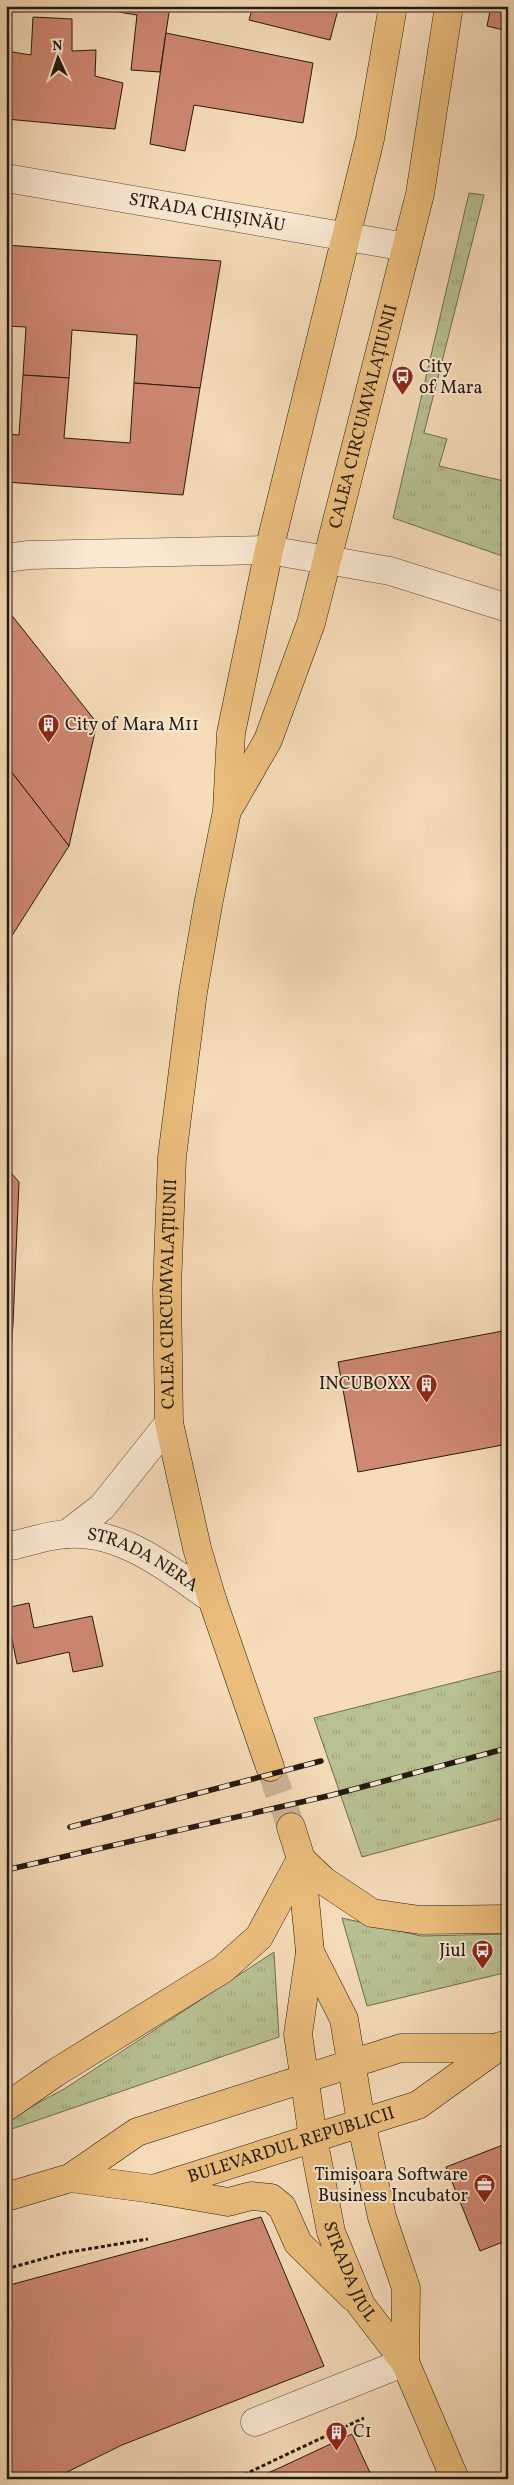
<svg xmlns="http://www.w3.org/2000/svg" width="514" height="2485" font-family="Vollkorn,serif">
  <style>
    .grass { fill: url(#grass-tufts); stroke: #6d6e52 }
    .building { fill: #cf8872; stroke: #221a11 }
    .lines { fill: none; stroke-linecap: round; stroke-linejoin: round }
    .major-tunnel { stroke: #ccb597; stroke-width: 28; stroke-dasharray: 28 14; stroke-linecap: butt }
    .minor-casing { stroke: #574a3b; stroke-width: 29 }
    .major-casing { stroke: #221a11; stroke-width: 29 }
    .path { stroke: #221a11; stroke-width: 3; stroke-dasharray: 4 2.5; stroke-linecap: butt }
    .minor { stroke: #f9e8d2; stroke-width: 28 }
    .major { stroke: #ebbe7c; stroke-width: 28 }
    .rail-casing { stroke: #221a11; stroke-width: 5.5 }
    .rail { stroke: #f9e8d2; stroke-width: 4; stroke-dasharray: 11; stroke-linecap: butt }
    .labels { text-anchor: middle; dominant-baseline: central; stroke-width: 4; stroke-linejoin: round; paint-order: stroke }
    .street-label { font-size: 18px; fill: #221a11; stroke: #f9e8d2 }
    .poi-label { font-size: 18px; fill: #221a11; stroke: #f9e8d2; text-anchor: start }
  </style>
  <defs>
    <pattern id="grass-tufts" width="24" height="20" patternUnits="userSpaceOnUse" patternTransform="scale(1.25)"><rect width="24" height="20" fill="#b8c192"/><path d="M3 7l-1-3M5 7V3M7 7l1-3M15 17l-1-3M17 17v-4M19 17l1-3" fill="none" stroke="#9ea57d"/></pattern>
  </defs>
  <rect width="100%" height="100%" fill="#f6dcb9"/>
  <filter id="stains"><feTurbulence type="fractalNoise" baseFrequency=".004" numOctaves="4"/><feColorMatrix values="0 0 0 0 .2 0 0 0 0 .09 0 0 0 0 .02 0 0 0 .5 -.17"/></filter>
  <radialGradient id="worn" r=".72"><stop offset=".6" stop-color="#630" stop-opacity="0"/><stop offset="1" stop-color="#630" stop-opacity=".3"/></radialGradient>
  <g class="grass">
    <polygon points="469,193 484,195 424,433 447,439 439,466 508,482 508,558 393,518"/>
    <polygon points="508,1669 508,1817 362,1857 314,1718"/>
    <polygon points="342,1918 421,1936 508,1934 508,1972 367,2006"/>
    <polygon points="274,1952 279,2037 6,2131 6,2120 64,2089"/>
  </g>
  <g class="building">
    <polygon points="100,6 170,6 160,72 131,70 137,15 100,9"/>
    <polygon points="253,6 339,6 330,40 249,20"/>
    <polygon points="491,6 508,6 508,31 487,26"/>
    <polygon points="33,17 72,19 72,51 96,50 95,76 123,83 115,129 6,119 6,51 31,55"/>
    <polygon points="166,33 313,63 303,123 194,105 185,151 150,144"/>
    <polygon points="6,245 221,261 200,388 134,383 137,335 72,330 69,378 23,375 26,327 6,326"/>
    <polygon points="23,375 69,378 64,438 130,443 134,383 200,388 183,495 6,482 6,434 19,435"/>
    <polygon points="6,608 97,723 69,846 6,765"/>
    <polygon points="6,765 69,846 6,945"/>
    <polygon points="6,1167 19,1182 13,1324 6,1316"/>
    <polygon points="6,1316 13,1324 6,1420"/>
    <polygon points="508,1330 508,1444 358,1472 338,1362"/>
    <polygon points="29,1603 34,1628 92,1616 103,1666 73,1672 69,1652 17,1664 6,1608"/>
    <polygon points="508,2143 508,2240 480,2251 446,2167"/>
    <polygon points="261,2217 324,2366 122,2445 53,2479 6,2479 6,2286"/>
    <polygon points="352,2434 373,2479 256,2478 277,2469"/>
  </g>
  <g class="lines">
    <polyline class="major-tunnel" points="270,1767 291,1827"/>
    <defs>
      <g id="minor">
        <path id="s1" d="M6,178L406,247"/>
        <polyline points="6,558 29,555 269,550 390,571 508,608"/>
        <polyline points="67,1534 102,1507 169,1423"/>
        <path id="s2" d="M6,1547C26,1543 47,1535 67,1534C122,1530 170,1570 212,1599"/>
        <polyline points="255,2422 405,2362"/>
      </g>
      <g id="major">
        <path id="s3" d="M230,806L268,740L311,623L420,194L449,6"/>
        <path id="s4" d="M270,1767L212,1599L197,1548L169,1423L167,1288L172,1157L193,992L208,905L227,811L231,733L269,550L370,139L393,6"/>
        <path id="s5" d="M291,1827L301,1859L310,1952L298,2034L313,2138L331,2232L361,2305L405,2362L455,2479"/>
        <polyline points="301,1859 324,1881 372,1913 420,1920 508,1919"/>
        <polyline points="310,1952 344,2019 361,2122 382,2217 406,2288 405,2362"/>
        <polyline points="6,2107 55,2073 223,1969 259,1937 301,1859"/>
        <polyline points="70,2178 153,2189 228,2202 251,2196 271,2198 282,2207 298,2243 353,2297"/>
        <path id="s6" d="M153,2189L418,2105L500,2046"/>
        <polyline points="6,2197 70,2178 137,2132 401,2048 495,2048"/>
      </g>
    </defs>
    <use href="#minor" class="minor-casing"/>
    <use href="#major" class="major-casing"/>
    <g class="path">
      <polyline points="6,2269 64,2253 148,2239"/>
      <polyline points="242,2479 241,2476 364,2418"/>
    </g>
    <use href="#minor" class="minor"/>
    <use href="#major" class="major"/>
    <defs>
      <g id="rail">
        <polyline points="70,1827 321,1761"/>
        <polyline points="6,1870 332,1795 508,1748"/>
      </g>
    </defs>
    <use href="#rail" class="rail-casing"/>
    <use href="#rail" class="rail"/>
  </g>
  <defs>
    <symbol id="bus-pin" viewBox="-11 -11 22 30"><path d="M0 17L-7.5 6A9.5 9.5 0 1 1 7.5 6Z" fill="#8f2418" stroke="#f9e8d2"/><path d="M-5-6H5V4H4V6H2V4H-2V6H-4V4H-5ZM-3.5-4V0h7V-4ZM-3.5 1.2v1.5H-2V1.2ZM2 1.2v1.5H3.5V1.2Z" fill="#fff"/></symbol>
    <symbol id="building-pin" viewBox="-11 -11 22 30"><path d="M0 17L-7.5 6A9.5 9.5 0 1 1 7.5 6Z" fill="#8f2418" stroke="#f9e8d2"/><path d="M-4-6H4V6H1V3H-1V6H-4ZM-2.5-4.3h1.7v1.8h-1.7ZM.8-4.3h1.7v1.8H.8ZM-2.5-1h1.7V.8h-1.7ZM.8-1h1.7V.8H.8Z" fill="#fff"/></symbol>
    <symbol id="office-pin" viewBox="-11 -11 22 30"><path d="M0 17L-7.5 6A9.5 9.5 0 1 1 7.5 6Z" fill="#8f2418" stroke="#f9e8d2"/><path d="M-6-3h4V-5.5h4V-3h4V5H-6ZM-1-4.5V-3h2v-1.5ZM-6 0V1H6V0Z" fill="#fff"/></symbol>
  </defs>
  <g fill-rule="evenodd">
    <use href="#bus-pin" x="390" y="364" width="25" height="34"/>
    <use href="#building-pin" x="36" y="712" width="25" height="34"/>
    <use href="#building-pin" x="414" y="1372" width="25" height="34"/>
    <use href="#bus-pin" x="470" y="1938" width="25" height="34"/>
    <use href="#office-pin" x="472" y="2172" width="25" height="34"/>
    <use href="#building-pin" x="324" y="2420" width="25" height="34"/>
  </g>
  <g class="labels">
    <g class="street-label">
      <text stroke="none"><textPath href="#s1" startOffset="204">STRADA CHIȘINĂU</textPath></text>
      <text stroke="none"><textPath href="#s3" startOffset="414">CALEA CIRCUMVALAȚIUNII</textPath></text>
      <text stroke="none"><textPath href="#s4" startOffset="488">CALEA CIRCUMVALAȚIUNII</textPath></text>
      <text stroke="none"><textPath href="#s2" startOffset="144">STRADA NERA</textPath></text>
      <text stroke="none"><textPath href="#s6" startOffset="145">BULEVARDUL REPUBLICII</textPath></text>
      <text stroke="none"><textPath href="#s5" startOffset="454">STRADA JIUL</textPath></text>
    </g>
    <g class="poi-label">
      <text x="419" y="367">City<tspan x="419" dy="21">of Mara</tspan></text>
      <text x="65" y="725">City of Mara M11</text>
      <text x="411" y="1384" text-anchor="end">INCUBOXX</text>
      <text x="466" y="1951" text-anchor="end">Jiul</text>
      <text x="468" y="2175" text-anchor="end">Timișoara Software<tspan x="468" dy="21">Business Incubator</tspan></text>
      <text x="353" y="2432">C1</text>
    </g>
  </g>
  <rect width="514" height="2485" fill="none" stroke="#f6dcb9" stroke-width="25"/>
  <rect x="8" y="8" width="499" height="2470" fill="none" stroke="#221a11" stroke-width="2.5"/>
  <rect x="12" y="12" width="489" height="2460" fill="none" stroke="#221a11"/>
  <g transform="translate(58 58) rotate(357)" stroke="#f9e8d2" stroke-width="4" paint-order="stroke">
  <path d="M0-4L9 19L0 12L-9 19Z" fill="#221a11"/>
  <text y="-8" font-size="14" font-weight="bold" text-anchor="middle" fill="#221a11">N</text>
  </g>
  <rect width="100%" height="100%" filter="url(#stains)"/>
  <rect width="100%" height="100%" fill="url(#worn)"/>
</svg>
